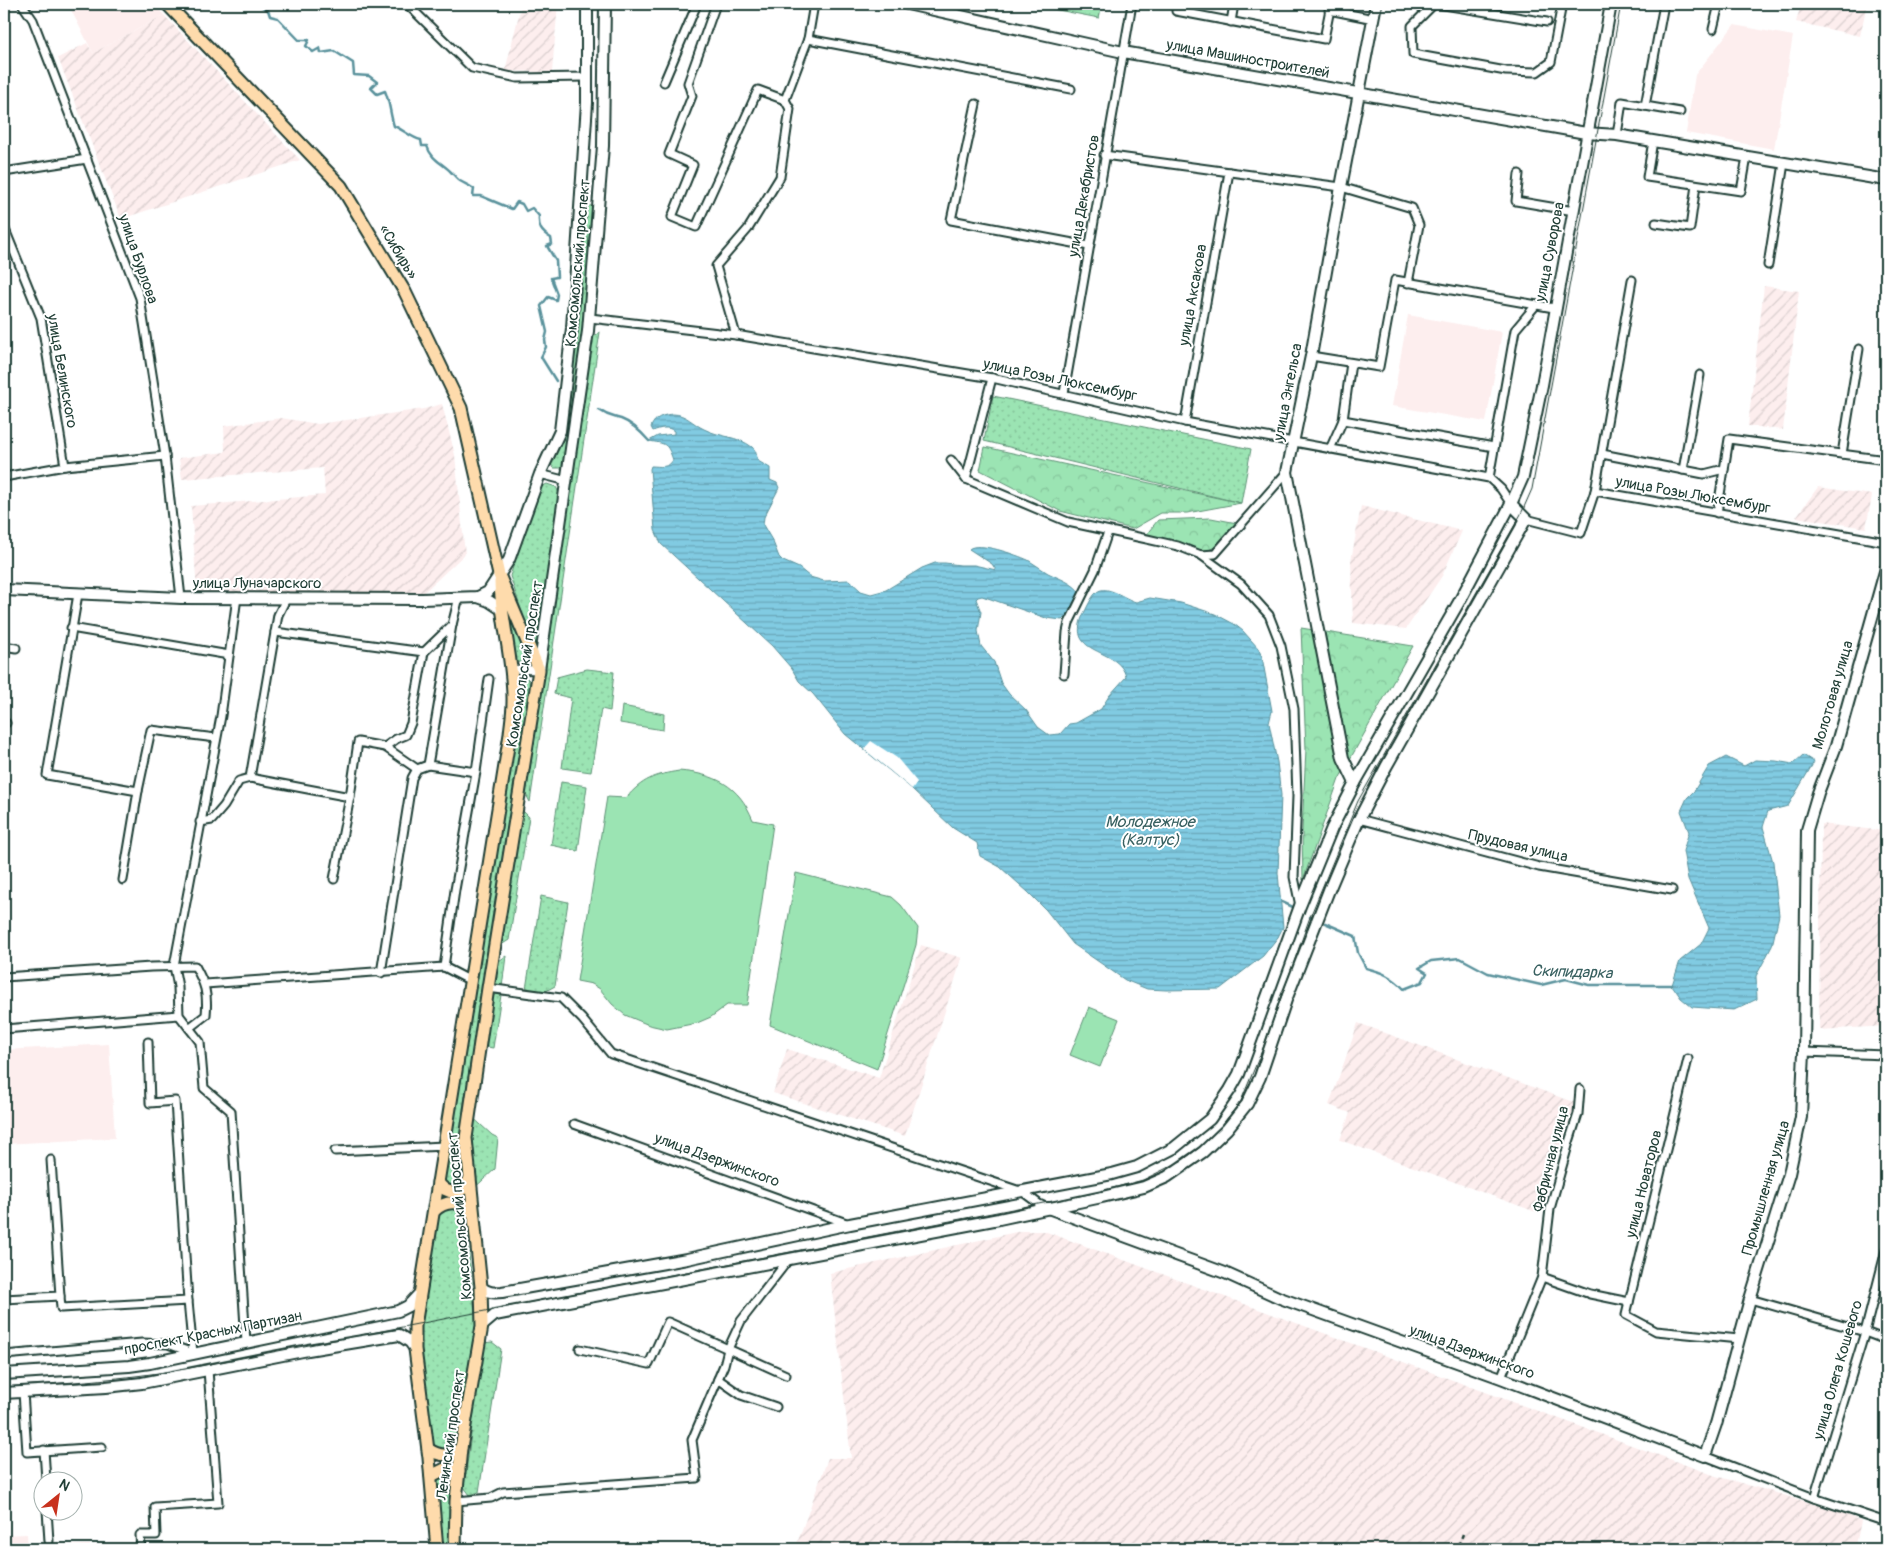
<svg xmlns="http://www.w3.org/2000/svg" width="1890" height="1553" font-family="Pangolin,sans-serif">
  <style>
    .built { fill: #fdeeee }
    .industrial { fill: url(#industrial-furrows) }
    .grass { fill: url(#grass-dots); stroke: #5d9074 }
    .park { fill: url(#park-crowns); stroke: #5d9074 }
    .garden { fill: #9be4b3; stroke: #5d9074 }
    .water { fill: url(#water-rules); stroke: #5a929c }
    .pier { fill: #fff }
    .lines { fill: none; stroke-linecap: round; stroke-linejoin: round }
    .stream { stroke: #5a929c; stroke-width: 2.5 }
    .street-casing { stroke: #1f3d34; stroke-width: 11 }
    .secondary-casing { stroke: #1f3d34; stroke-width: 14 }
    .primary-casing { stroke: #1f3d34; stroke-width: 15 }
    .street { stroke: #fff; stroke-width: 7 }
    .secondary { stroke: #fff; stroke-width: 10 }
    .primary { stroke: #fedbac; stroke-width: 11 }
    .tram { stroke: #1f3d34; stroke-width: 1 }
    .rail { stroke: #1f3d34; stroke-width: 2.5; stroke-dasharray: 8 4; stroke-linecap: butt }
    .labels { text-anchor: middle; dominant-baseline: central; stroke-width: 4; stroke-linejoin: round; paint-order: stroke }
    .street-label { font-size: 15px; fill: #1f3d34; stroke: #fff }
    .water-label { font-size: 16px; font-style: italic; fill: #386060; stroke: #fff }
  </style>
  <defs>
    <pattern id="industrial-furrows" width="10" height="10" patternUnits="userSpaceOnUse" patternTransform="scale(1.25)"><rect width="10" height="10" fill="#fdeeee"/><path d="M-1 1l2-2M0 10L10 0M9 11l2-2" fill="none" stroke="#d8cdcd"/></pattern>
    <pattern id="grass-dots" width="8" height="8" patternUnits="userSpaceOnUse" patternTransform="scale(1.25)"><rect width="8" height="8" fill="#9be4b3"/><path d="M2 2h.1M6 6h.1" fill="none" stroke="#85c49b" stroke-width="1.8" stroke-linecap="round"/></pattern>
    <pattern id="park-crowns" width="20" height="18" patternUnits="userSpaceOnUse" patternTransform="scale(1.25)"><rect width="20" height="18" fill="#9be4b3"/><path d="M2 6a3 3 0 1 1 6 0M12 15a3 3 0 1 1 6 0" fill="none" stroke="#85c49b"/></pattern>
    <pattern id="water-rules" width="6" height="5" patternUnits="userSpaceOnUse" patternTransform="scale(1.25)"><rect width="6" height="5" fill="#81cbe2"/><path d="M0 2.5h6" fill="none" stroke="#69a6b8"/></pattern>
  </defs>
  <rect width="100%" height="100%" fill="#fff"/>
  <filter id="ink" filterUnits="userSpaceOnUse"><feTurbulence type="fractalNoise" baseFrequency=".02" numOctaves="2"/><feDisplacementMap in="SourceGraphic" scale="10" xChannelSelector="R" yChannelSelector="G"/><feConvolveMatrix kernelMatrix="1 2 1 2 8 2 1 2 1" color-interpolation-filters="sRGB"/></filter>
  <g filter="url(#ink)">
    <g class="built">
      <polygon points="68,4 153,4 164,15 93,53"/>
      <polygon points="1734,25 1793,36 1774,149 1686,133 1695,75"/>
      <polygon points="1408,315 1502,332 1486,422 1392,406"/>
      <polygon points="109,1044 115,1138 4,1144 4,1050"/>
      <polygon points="27,1534 28,1548 90,1545 90,1549 4,1549 4,1535"/>
    </g>
    <g class="industrial">
      <polygon points="558,4 552,72 505,71 521,6"/>
      <polygon points="1801,4 1867,4 1860,36 1796,22"/>
      <polygon points="164,15 300,160 121,219 58,58 87,43 93,53"/>
      <polygon points="1764,286 1799,291 1783,430 1748,426"/>
      <polygon points="442,404 455,455 465,554 420,596 197,593 191,506 325,495 323,468 182,479 179,458 225,452 224,426 281,418 318,424 424,409"/>
      <polygon points="1818,487 1872,495 1866,528 1796,517"/>
      <polygon points="1361,506 1462,531 1442,576 1406,629 1353,623 1351,561"/>
      <polygon points="1821,824 1886,831 1886,1026 1819,1030"/>
      <polygon points="921,945 962,958 905,1136 773,1093 787,1049 879,1078"/>
      <polygon points="1358,1023 1576,1103 1536,1212 1340,1140 1350,1113 1329,1105"/>
      <polygon points="1021,1231 1044,1231 1716,1476 1836,1510 1861,1521 1856,1545 1854,1549 795,1549 828,1458 851,1458 830,1273"/>
    </g>
    <g class="grass">
      <polygon points="589,205 594,208 576,389 565,464 562,468 554,468 550,463 568,401 579,296 586,208"/>
      <polygon points="600,332 530,802 524,791 590,350 593,337"/>
      <polygon points="993,396 1251,449 1241,503 984,441"/>
      <polygon points="547,484 556,487 560,495 536,648 533,646 510,576 539,488"/>
      <polygon points="507,600 526,661 514,663 504,601"/>
      <polygon points="587,669 614,672 610,711 601,709 591,772 562,768 571,698 554,694 557,677"/>
      <polygon points="525,676 529,680 530,693 463,1109 461,1144 465,1182 456,1190 443,1181 517,680 520,677"/>
      <polygon points="561,782 587,786 578,851 551,845"/>
      <polygon points="521,809 529,817 509,940 498,947"/>
      <polygon points="541,896 568,902 555,986 544,992 526,989"/>
      <polygon points="506,956 502,987 497,986 494,981 496,963"/>
      <polygon points="496,994 501,995 493,1048 482,1046 490,998"/>
      <polygon points="469,1114 492,1135 498,1138 495,1169 471,1191"/>
      <polygon points="446,1209 457,1210 465,1218 476,1322 457,1445 447,1452 432,1447 420,1345 421,1310 438,1219 440,1213"/>
      <polygon points="492,1342 501,1349 479,1492 470,1495 464,1487 483,1343"/>
      <polygon points="458,1473 454,1549 439,1549 433,1477"/>
    </g>
    <g class="park">
      <polygon points="985,447 1241,503 1187,513 1161,513 1133,529 1060,511 980,470"/>
      <polygon points="1211,518 1237,523 1215,547 1199,554 1145,536 1158,520"/>
      <polygon points="1301,628 1413,646 1339,779 1303,880 1302,830 1306,749"/>
    </g>
    <g class="garden">
      <polygon points="1027,4 1102,4 1099,18"/>
      <polygon points="622,706 664,714 663,730 620,723"/>
      <path d="M679,771C715,774 739,785 753,820L773,824L747,1005H727L711,1017L697,1023L667,1029L649,1025L625,1015L612,1004L600,989L592,984L577,981L607,797L626,798C643,779 654,775 679,771Z"/>
      <polygon points="796,873 892,897 901,905 918,928 916,945 877,1069 770,1025"/>
      <polygon points="1089,1007 1119,1019 1100,1067 1070,1055"/>
    </g>
    <g class="water">
      <path d="M673,414C686,414 693,424 704,429C719,437 738,436 752,447C757,451 756,456 758,461L770,468V480L777,483L779,488L764,517L763,525L773,542L779,557L783,561L799,568L810,577L824,581L849,580L861,591L871,594L886,590L922,568L935,563H945L960,565H974L996,570L992,564L969,549C978,541 1017,555 1028,560C1035,564 1041,569 1048,573C1058,578 1074,583 1080,593L1073,610L1062,620L1046,618L982,596L978,597L976,599L981,612L978,631L981,646L994,662L1001,683L1009,694L1026,710L1038,727L1049,735L1060,734L1069,724L1076,723L1101,709L1109,696L1126,677C1119,646 1065,657 1083,615C1087,608 1091,597 1097,592C1107,584 1125,599 1136,602L1150,598L1181,603L1215,614L1234,624L1243,631L1258,648L1262,657L1272,711L1269,723L1277,762L1281,795L1278,873L1283,927L1278,937L1263,956L1220,989L1166,990L1147,989L1125,980L1073,944L1046,910L1028,892L1000,867L980,856L977,843L953,828L912,789L845,734L813,694L799,681L792,669L772,646L661,544L655,530L650,469L651,466C660,466 668,469 673,460C667,442 665,444 649,441L658,436L674,434V431C668,426 660,428 653,431L651,427C655,417 663,415 673,414Z"/>
      <polygon points="1803,755 1814,762 1788,806 1768,811 1763,827 1773,862 1779,915 1772,946 1756,976 1757,999 1734,1010 1692,1007 1681,998 1672,985 1680,961 1701,944 1709,928 1688,879 1683,851 1689,832 1681,811 1687,798 1694,791 1709,766 1726,757 1744,766 1755,760 1776,761 1793,764"/>
    </g>
    <polygon class="pier" points="871,741 897,758 917,782 912,789 864,749"/>
    <g class="lines">
      <g class="stream">
        <path d="M262,4V7L268,10L270,16L278,18L299,40H309L306,46L313,52L320,48L321,53L334,51L353,63L354,75L369,76L377,82L371,88L377,94L385,91C390,103 390,114 394,126C404,130 411,138 421,140L422,146H427C431,159 442,163 451,172C454,175 457,179 460,181C465,184 469,185 474,189L473,196H481L512,209L517,202L522,204L526,211L532,208L539,216C538,227 541,232 551,238L552,244L547,246L556,261L557,277L551,278L557,294L556,300L548,297L541,306L547,332L545,340L546,347L541,357L556,381"/>
        <path d="M599,410C609,417 611,416 621,419C632,423 642,433 649,441"/>
        <polyline points="1282,902 1293,907"/>
        <polyline points="1310,917 1312,918"/>
        <path d="M1325,923L1355,936L1358,953L1366,968C1382,972 1393,977 1404,989L1422,982L1427,973L1419,968L1431,961L1460,958L1488,973L1541,985L1566,979L1589,985H1672"/>
      </g>
      <defs>
        <g id="street">
          <polyline points="22,4 33,20 140,298 165,456 181,598"/>
          <polyline points="407,4 472,68 517,78 587,77"/>
          <polyline points="716,4 688,83 692,96 669,154 693,165 672,217 696,227 758,90 785,100"/>
          <polyline points="1177,4 1176,11 1324,39 1331,4"/>
          <polyline points="1434,4 1412,26 1413,54 1506,71 1537,72 1551,62 1562,4"/>
          <polyline points="1438,4 1547,22"/>
          <polyline points="1329,10 1374,19"/>
          <polyline points="1231,22 1234,4"/>
          <polyline points="1713,29 1719,4"/>
          <polyline points="808,39 1071,89"/>
          <polyline points="664,82 697,4"/>
          <polyline points="976,104 951,220 1089,246"/>
          <polyline points="1645,106 1664,4"/>
          <polyline points="1617,135 1622,102 1680,112"/>
          <polyline points="1653,141 1647,177 1741,191 1747,157"/>
          <polyline points="1104,155 1341,187 1412,208 1419,225 1408,283"/>
          <polyline points="4,172 87,159"/>
          <polyline points="1519,174 1516,201 1574,211"/>
          <polyline points="1656,223 1690,228 1696,185"/>
          <polyline points="4,227 41,318 65,466"/>
          <polyline points="1768,265 1784,163"/>
          <polyline points="590,318 736,335 992,378 1185,422 1489,478 1501,489 1511,504"/>
          <polyline points="736,335 716,266 748,229 780,177 790,109 785,100 808,39 814,4"/>
          <polyline points="1311,356 1379,367 1395,280 1554,308"/>
          <polyline points="1064,393 1132,4"/>
          <polyline points="1343,420 1351,363"/>
          <polyline points="1185,422 1229,172"/>
          <polyline points="1330,449 1343,420 1494,447"/>
          <polyline points="1602,454 1704,474 1724,469"/>
          <polyline points="1842,454 1859,349"/>
          <polyline points="951,460 966,479 1068,522 1147,539 1178,546 1201,555 1215,554 1287,472"/>
          <polyline points="1683,470 1700,375"/>
          <polyline points="540,474 567,481"/>
          <polyline points="4,477 65,466 165,456"/>
          <polyline points="1489,478 1515,330 1536,305"/>
          <polyline points="966,479 992,378"/>
          <polyline points="1595,491 1886,542"/>
          <polyline points="1717,513 1729,439 1886,460"/>
          <polyline points="1526,519 1581,533 1595,491 1632,280"/>
          <polyline points="1201,555 1241,584 1269,615 1281,646 1294,709 1297,796 1294,877 1300,906"/>
          <polyline points="78,594 47,775 138,791"/>
          <polyline points="237,597 221,716 174,966 178,987 179,1015 200,1042 204,1088 231,1111 246,1342"/>
          <polyline points="459,597 452,625 428,765 476,772 455,890 444,967 471,981"/>
          <polyline points="71,628 229,655"/>
          <polyline points="275,632 424,652 452,625"/>
          <polyline points="4,646 16,648"/>
          <polyline points="510,669 539,670"/>
          <polyline points="1064,674 1067,632 1069,623 1095,570 1108,532"/>
          <polyline points="4,724 6,723"/>
          <polyline points="385,747 396,739 406,735 411,723 424,652"/>
          <polyline points="476,772 489,679"/>
          <polyline points="250,778 278,615 287,597"/>
          <polyline points="1359,819 1539,867 1672,890"/>
          <polyline points="200,822 212,820 224,806 239,781 250,778 350,797 358,742 385,747 417,769"/>
          <polyline points="334,879 350,797"/>
          <polyline points="123,880 138,791 151,730 216,738"/>
          <polyline points="381,973 412,778 417,769 428,765"/>
          <path d="M4,977L151,967L195,966C205,984 208,993 206,1015L189,1028"/>
          <polyline points="205,984 444,967"/>
          <polyline points="488,988 561,998 582,1019 611,1054 1023,1192 1039,1204 1048,1208"/>
          <polyline points="4,1029 179,1015"/>
          <polyline points="148,1042 150,1103 175,1101 188,1301"/>
          <polyline points="1804,1052 1886,1055"/>
          <polyline points="1688,1059 1626,1315 1656,1331 1739,1339"/>
          <polyline points="574,1124 849,1224"/>
          <polyline points="335,1151 445,1146"/>
          <polyline points="1542,1277 1590,1294 1629,1302"/>
          <polyline points="60,1296 61,1308 188,1301 193,1353"/>
          <polyline points="4,1299 60,1296 51,1160"/>
          <polyline points="1750,1299 1865,1332 1886,1340"/>
          <polyline points="580,1349 649,1364 668,1322 786,1375"/>
          <polyline points="4,1355 142,1343 168,1344 193,1353"/>
          <polyline points="1501,1378 1542,1277 1550,1209 1569,1142 1578,1114 1580,1089"/>
          <polyline points="718,1379 741,1395 776,1407"/>
          <polyline points="23,1392 27,1452 102,1447"/>
          <polyline points="44,1450 46,1480"/>
          <polyline points="1705,1456 1814,1498 1886,1522"/>
          <polyline points="1814,1498 1865,1332 1886,1250"/>
          <polyline points="456,1501 491,1498 503,1492 697,1478 692,1440 724,1365 728,1349 741,1321 789,1259"/>
          <polyline points="47,1510 49,1541"/>
          <polyline points="141,1549 140,1535 156,1535 155,1507 218,1503 208,1370"/>
        </g>
        <g id="secondary">
          <polyline points="907,4 1123,52 1586,133 1617,135 1886,180"/>
          <polyline points="4,590 181,598 422,599 478,597 488,592 509,560 540,474 560,431 572,328 587,103 587,4"/>
          <polyline points="478,597 489,601 501,609"/>
          <polyline points="539,670 588,331 603,146 605,4"/>
          <polyline points="1355,783 1343,758 1287,472 1311,356 1341,187 1376,4"/>
          <polyline points="1048,1208 1225,1273 1280,1298 1501,1378 1705,1456 1716,1424 1750,1299 1789,1174 1801,1117 1804,1052 1807,830 1818,793 1836,746 1886,568"/>
          <path d="M481,1287C488,1293 493,1293 502,1292L687,1259L850,1224L1112,1174L1137,1167L1174,1148L1210,1119L1230,1090L1239,1074L1300,906L1332,828L1355,783L1459,602L1511,504L1523,477L1542,385L1611,4"/>
          <polyline points="482,1326 495,1315 999,1219 1102,1197 1144,1187 1167,1177 1203,1152 1227,1129 1247,1104 1260,1077 1286,1000 1329,890 1359,819 1386,767 1526,519 1511,504"/>
          <polyline points="4,1374 129,1366 150,1363 398,1311 408,1306 420,1293"/>
          <polyline points="4,1393 106,1387 142,1383 308,1350 399,1335 410,1342 415,1349"/>
        </g>
        <g id="primary">
          <polyline points="167,4 341,186 405,292 461,408 499,575 539,670 488,988 466,1138 481,1287 482,1326 461,1448 456,1501 455,1549"/>
          <path d="M438,1182C446,1196 464,1195 469,1180"/>
          <path d="M434,1211C446,1199 463,1200 473,1214"/>
          <path d="M428,1449C440,1457 450,1457 461,1448"/>
          <polyline points="431,1476 445,1469 459,1472"/>
          <path d="M437,1549L429,1458L415,1349V1326L510,734C511,723 513,713 513,702C514,662 501,622 500,582"/>
        </g>
      </defs>
      <use href="#street" class="street-casing"/>
      <use href="#secondary" class="secondary-casing"/>
      <use href="#primary" class="primary-casing"/>
      <use href="#street" class="street"/>
      <use href="#secondary" class="secondary"/>
      <use href="#primary" class="primary"/>
      <path class="tram" d="M4,1387C65,1383 125,1379 185,1369L1090,1194L1143,1180L1183,1160L1199,1148L1222,1125L1241,1101L1263,1048L1310,917L1358,801L1521,514L1532,489L1621,4"/>
      <polyline class="rail" points="1457,1549 1463,1534"/>
    </g>
  </g>
  <g class="labels">
    <g class="street-label">
      <text transform="translate(1248 59) rotate(10)">улица Машиностроителей</text>
      <text transform="translate(1084 196) rotate(-80)">улица Декабристов</text>
      <text transform="translate(398 252) rotate(59)">«Сибирь»</text>
      <text transform="translate(1550 252) rotate(-79)">улица Суворова</text>
      <text transform="translate(138 259) rotate(71)">улица Бурлова</text>
      <text transform="translate(578 263) rotate(-85)">Комсомольский проспект</text>
      <text transform="translate(1193 295) rotate(-80)">улица Аксакова</text>
      <text transform="translate(62 371) rotate(80)">улица Белинского</text>
      <text transform="translate(1060 380) rotate(12)">улица Розы Люксембург</text>
      <text transform="translate(1288 392) rotate(-79)">улица Энгельса</text>
      <text transform="translate(1693 495) rotate(10)">улица Розы Люксембург</text>
      <text x="257" y="583">улица Луначарского</text>
      <text transform="translate(525 664) rotate(-81)">Комсомольский проспект</text>
      <text transform="translate(1833 695) rotate(-74)">Молотовая улица</text>
      <text transform="translate(1518 846) rotate(13)">Прудовая улица</text>
      <text transform="translate(1551 1159) rotate(-76)">Фабричная улица</text>
      <text transform="translate(717 1160) rotate(20)">улица Дзержинского</text>
      <text transform="translate(1644 1184) rotate(-76)">улица Новаторов</text>
      <text transform="translate(1766 1188) rotate(-74)">Промышленная улица</text>
      <text transform="translate(460 1216) rotate(-95)">Комсомольский проспект</text>
      <text transform="translate(213 1333) rotate(-11)">проспект Красных Партизан</text>
      <text transform="translate(1472 1352) rotate(20)">улица Дзержинского</text>
      <text transform="translate(1838 1370) rotate(-74)">улица Олега Кошевого</text>
      <text transform="translate(451 1435) rotate(-82)">Ленинский проспект</text>
    </g>
    <g class="water-label">
      <text x="1150" y="822">Молодежное<tspan x="1150" dy="18">(Калтус)</tspan></text>
      <text transform="translate(1572 972) rotate(2)">Скипидарка</text>
    </g>
  </g>
  <rect width="1890" height="1553" fill="none" stroke="#fff" stroke-width="20"/>
  <rect x="10" y="10" width="1870" height="1533" fill="none" stroke="#1f3d34" stroke-width="2" filter="url(#ink)"/>
  <g transform="translate(58 1496) rotate(30)"><circle r="24" fill="#ffffff" stroke="#a5b1ae"/>
  <path d="M0-4L9 19L0 12L-9 19Z" fill="#c8321e"/>
  <text y="-8" font-size="14" font-weight="bold" text-anchor="middle" fill="#1f3d34">N</text>
  </g>
</svg>
